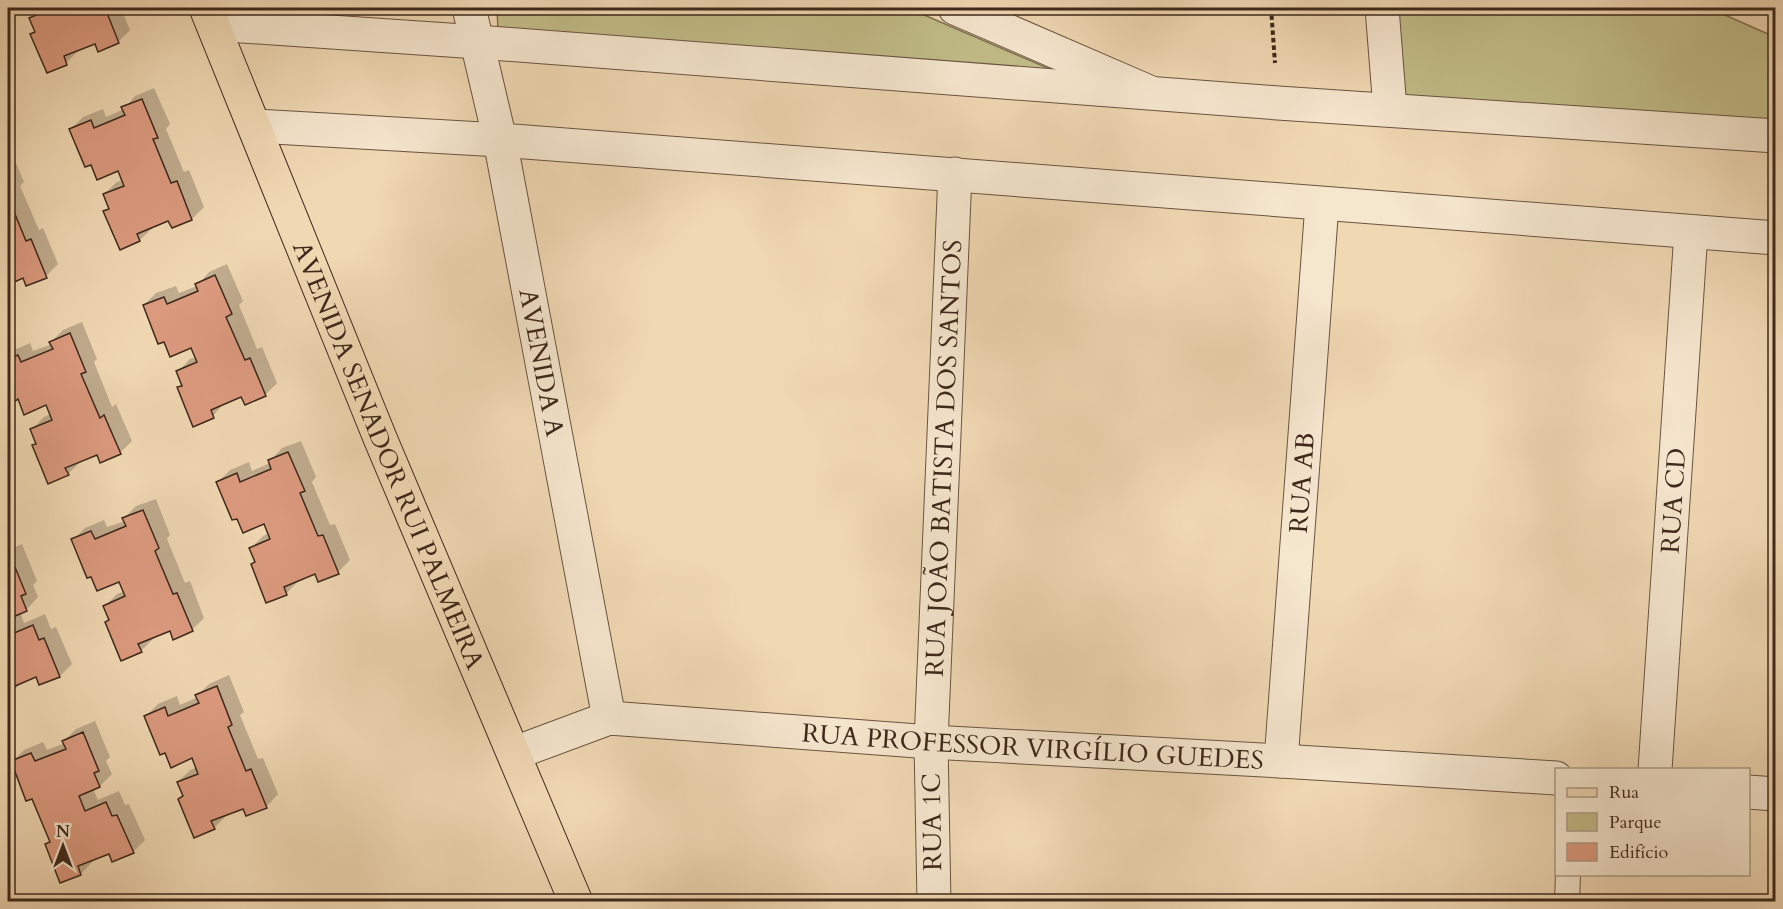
<svg xmlns="http://www.w3.org/2000/svg" width="1783" height="909" font-family="Cardo,serif">
  <style>
    .green { fill: #c1bc88; stroke: #807252; stroke-width: 1.5 }
    .shadow { fill: #0003 }
    .building { fill: #dc9a7f; stroke: #3e281b; stroke-width: 1.5 }
    .lines { fill: none; stroke-linecap: round; stroke-linejoin: round }
    .service-casing { stroke: #6a5441; stroke-width: 26 }
    .minor-casing { stroke: #6a5441; stroke-width: 35 }
    .tertiary-casing { stroke: #6a5441; stroke-width: 35 }
    .primary-casing { stroke: #3e281b; stroke-width: 35 }
    .path { stroke: #3e281b; stroke-width: 4; stroke-dasharray: 4.5 3; stroke-linecap: butt }
    .service { stroke: #f5e6ce; stroke-width: 24 }
    .minor { stroke: #f5e6ce; stroke-width: 33 }
    .tertiary { stroke: #f5e6ce; stroke-width: 33 }
    .primary { stroke: #f0d8b3; stroke-width: 33 }
    .labels { text-anchor: middle; dominant-baseline: central; stroke-width: 4.5; stroke-linejoin: round; paint-order: stroke }
    .street-label { font-size: 26px; fill: #3e281b; stroke: #f5e6ce }
  </style>
  <rect width="100%" height="100%" fill="#f0d8b3"/>
  <filter id="stains"><feTurbulence type="fractalNoise" baseFrequency=".00333" numOctaves="4"/><feColorMatrix values="0 0 0 0 .2 0 0 0 0 .09 0 0 0 0 .02 0 0 0 .5 -.17"/></filter>
  <radialGradient id="worn" r=".72"><stop offset=".6" stop-color="#630" stop-opacity="0"/><stop offset="1" stop-color="#630" stop-opacity=".3"/></radialGradient>
  <g class="green">
    <polygon points="497,8 908,8 1066,76 498,31"/>
    <polygon points="1388,8 1709,8 1775,37 1775,130 1394,100"/>
  </g>
  <g class="shadow">
    <polygon points="42,8 121,8 130,30 118,42 96,42 78,49 78,51 66,63 32,35 36,30 31,18"/>
    <polygon points="154,88 170,124 166,129 184,172 189,170 204,207 192,219 173,226 169,219 152,228 140,240 105,211 109,207 104,194 117,182 123,180 119,169 91,163 71,129 83,117 103,109 106,117 124,109 135,96"/>
    <polygon points="8,146 9,146 24,182 20,186 39,230 43,228 58,264 46,276 24,277 8,283"/>
    <polygon points="227,264 243,301 239,305 257,349 262,347 277,383 265,395 242,395 224,403 213,416 178,388 183,383 178,372 190,359 196,357 192,346 165,340 144,305 156,293 176,286 179,293 197,286 209,272"/>
    <polygon points="82,322 97,359 94,362 112,407 116,404 132,441 120,453 97,453 79,460 80,462 68,474 33,445 37,442 32,429 44,417 51,414 47,404 19,397 14,400 8,383 8,355 12,351 30,343 33,351 52,344 51,342 63,330"/>
    <polygon points="301,441 316,477 312,482 330,525 335,524 350,560 338,572 315,572 297,580 298,581 286,594 256,561 251,548 263,536 269,533 265,522 218,482 230,470 249,462 252,471 270,463 270,461 282,448"/>
    <polygon points="156,499 170,535 167,539 185,583 190,581 204,618 192,630 171,629 152,637 153,639 141,651 111,619 105,606 117,594 125,591 120,580 73,540 85,528 104,520 107,527 125,521 124,518 136,506"/>
    <polygon points="22,544 37,581 33,585 38,597 26,610 20,612 24,623 45,614 51,629 56,627 72,664 60,676 40,683 37,675 19,683 20,684 8,696 8,550"/>
    <polygon points="229,675 244,712 240,715 258,759 263,758 278,794 266,807 244,807 225,814 226,816 214,828 180,799 184,795 178,782 190,770 198,767 193,756 165,751 146,716 158,704 177,696 180,705 198,697 197,696 209,684"/>
    <polygon points="95,721 110,757 106,761 112,774 100,786 93,789 98,800 119,791 125,805 129,804 145,840 133,852 110,852 92,859 93,861 81,874 61,881 46,845 51,840 32,797 12,762 24,750 43,742 47,750 65,743 64,741 76,729"/>
  </g>
  <g class="building">
    <polygon points="50,8 105,8 119,43 98,52 95,44 64,56 67,65 47,73 30,34 35,32 29,18 51,9"/>
    <polygon points="142,99 158,138 153,139 171,183 177,181 192,220 172,228 168,221 137,234 140,241 120,250 103,211 109,209 103,194 124,186 118,171 97,180 91,165 85,167 69,129 91,120 94,128 125,115 121,107"/>
    <polygon points="8,183 13,196 8,197 26,241 31,239 47,278 26,286 23,278 8,285"/>
    <polygon points="215,275 232,314 226,317 245,360 250,358 266,396 245,405 241,397 211,410 214,418 193,427 177,387 182,386 176,371 197,362 191,348 170,357 164,342 158,344 143,305 164,297 167,304 198,291 195,284"/>
    <polygon points="70,333 86,372 81,374 100,418 104,415 121,454 100,463 97,455 65,468 69,475 48,484 32,445 36,444 30,429 52,420 46,405 24,415 18,399 14,402 8,387 8,359 18,355 21,362 53,349 49,342"/>
    <polygon points="288,452 305,491 300,493 318,536 323,535 339,574 318,582 315,574 284,587 287,595 266,603 251,564 255,562 249,548 270,539 264,524 243,533 237,519 232,520 216,482 237,473 240,482 271,469 268,460"/>
    <polygon points="143,510 159,548 155,551 173,594 177,593 193,631 173,640 170,631 138,644 142,652 121,661 105,622 109,620 103,606 125,596 119,582 97,591 91,577 87,578 71,539 91,531 95,539 126,526 122,518"/>
    <polygon points="10,555 26,594 21,596 27,611 8,619 8,556"/>
    <polygon points="8,623 12,634 33,625 39,640 44,638 60,677 39,685 36,677 8,689"/>
    <polygon points="217,686 232,725 228,727 246,771 251,769 267,808 246,816 243,809 211,821 215,829 194,838 178,799 183,796 177,782 198,774 192,758 171,768 165,753 160,755 144,716 165,707 168,716 199,703 195,695"/>
    <polygon points="83,732 99,771 94,773 100,787 79,796 85,811 106,802 112,816 117,815 134,853 112,862 109,854 78,866 81,875 60,883 45,844 50,842 32,799 26,801 11,761 31,753 35,761 66,749 62,741"/>
  </g>
  <g class="lines">
    <defs>
      <polyline id="service" points="1567,902 1568,874"/>
      <g id="minor">
        <path id="s1" d="M469,8L500,140L609,718"/>
        <polyline points="955,8 1149,92"/>
        <polyline points="1382,8 1390,109"/>
        <path id="s2" d="M515,753L609,718L931,742L1281,761L1556,778"/>
        <path id="s3" d="M1281,761L1322,204"/>
        <path id="s4" d="M1655,770L1691,232"/>
        <polyline points="1748,792 1776,794"/>
        <path id="s5" d="M934,902L931,742L955,174"/>
      </g>
      <g id="tertiary">
        <polyline points="214,24 478,42 1278,103 1776,136"/>
        <polyline points="256,126 500,140 1776,238"/>
      </g>
      <g id="primary">
        <path id="s6" d="M206,8L380,438L576,902"/>
      </g>
    </defs>
    <use href="#service" class="service-casing"/>
    <use href="#minor" class="minor-casing"/>
    <use href="#tertiary" class="tertiary-casing"/>
    <use href="#primary" class="primary-casing"/>
    <polyline class="path" points="1271,8 1275,63"/>
    <use href="#service" class="service"/>
    <use href="#minor" class="minor"/>
    <use href="#tertiary" class="tertiary"/>
    <use href="#primary" class="primary"/>
  </g>
  <g class="labels">
    <g class="street-label">
      <text stroke="none"><textPath href="#s1" startOffset="362">AVENIDA A</textPath></text>
      <text stroke="none"><textPath href="#s6" startOffset="483">AVENIDA SENADOR RUI PALMEIRA</textPath></text>
      <text stroke="none"><textPath href="#s5" startOffset="444">RUA JOÃO BATISTA DOS SANTOS</textPath></text>
      <text stroke="none"><textPath href="#s3" startOffset="279">RUA AB</textPath></text>
      <text stroke="none"><textPath href="#s4" startOffset="270">RUA CD</textPath></text>
      <text stroke="none"><textPath href="#s2" startOffset="525">RUA PROFESSOR VIRGÍLIO GUEDES</textPath></text>
      <text transform="translate(932 822) rotate(-91)">RUA 1C</text>
    </g>
  </g>
  <rect width="1783" height="909" fill="none" stroke="#f0d8b3" stroke-width="30"/>
  <rect x="9" y="9" width="1765" height="891" fill="none" stroke="#3e281b" stroke-width="3"/>
  <rect x="15" y="15" width="1753" height="879" fill="none" stroke="#3e281b" stroke-width="1.5"/>
  <rect x="1555" y="768" width="195" height="108" fill="#f5e6ce" stroke="#ac9a86" stroke-width="1.5"/>
  <rect x="1567" y="788" width="30" height="9" fill="#f0d8b3" stroke="#ac9a86" stroke-width="1.5"/>
  <text x="1609" y="798" font-size="18" fill="#3e281b">Rua</text>
  <rect x="1567" y="813" width="30" height="18" fill="#c1bc88" stroke="#ac9a86" stroke-width="1.5"/>
  <text x="1609" y="828" font-size="18" fill="#3e281b">Parque</text>
  <rect x="1567" y="843" width="30" height="18" fill="#dc9a7f" stroke="#ac9a86" stroke-width="1.5"/>
  <text x="1609" y="858" font-size="18" fill="#3e281b">Edifício</text>
  <g transform="translate(63 846)" stroke="#f5e6ce" stroke-width="4.5" paint-order="stroke">
  <path d="M0-4.5L10 22L0 15L-10 22Z" fill="#3e281b"/>
  <text y="-9" font-size="16" font-weight="bold" text-anchor="middle" fill="#3e281b">N</text>
  </g>
  <rect width="100%" height="100%" filter="url(#stains)"/>
  <rect width="100%" height="100%" fill="url(#worn)"/>
</svg>
